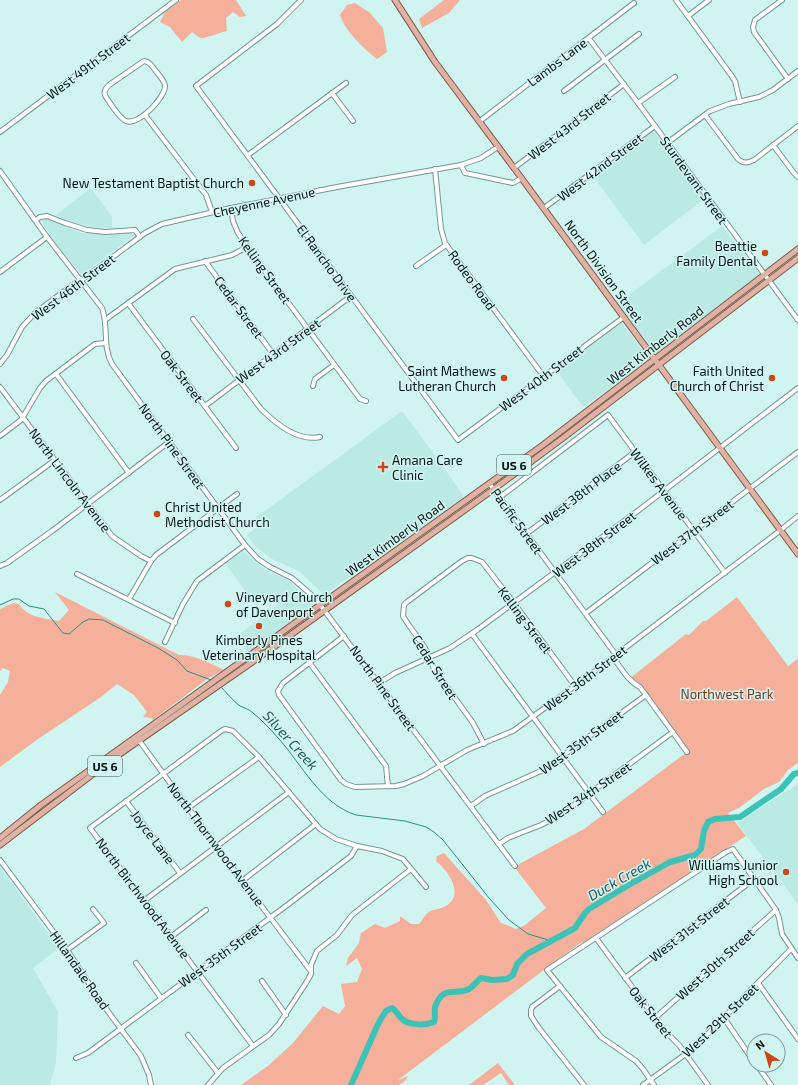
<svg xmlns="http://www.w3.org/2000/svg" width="798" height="1085" font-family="'Exo 2',sans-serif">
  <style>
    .built { fill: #bbeae4 }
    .green { fill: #f4b09b }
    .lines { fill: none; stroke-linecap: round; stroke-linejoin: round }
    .stream { stroke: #2c8e86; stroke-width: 1 }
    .river { stroke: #3cc3b8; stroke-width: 6 }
    .minor-casing { stroke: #759793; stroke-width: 6 }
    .major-casing { stroke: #84594a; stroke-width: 7 }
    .minor { stroke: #fff; stroke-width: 4 }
    .major { stroke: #deb2a4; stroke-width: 5 }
    .poi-dot { fill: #ce4615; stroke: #d0f5f0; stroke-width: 1.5 }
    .labels { text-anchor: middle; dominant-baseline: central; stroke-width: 3; stroke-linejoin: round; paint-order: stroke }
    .shield { fill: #d0f5f0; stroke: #435855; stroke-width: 1 }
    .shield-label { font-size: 12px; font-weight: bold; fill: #071413 }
    .street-label { font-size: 13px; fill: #071413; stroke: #d0f5f0 }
    .poi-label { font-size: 13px; fill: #071413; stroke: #d0f5f0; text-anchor: end }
    .park-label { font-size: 13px; fill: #83331a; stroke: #d0f5f0 }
    .water-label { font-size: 14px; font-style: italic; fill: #275d58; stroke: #d0f5f0 }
  </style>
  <rect width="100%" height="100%" fill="#d0f5f0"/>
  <g class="built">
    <polygon points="653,130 704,199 644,245 592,175"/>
    <polygon points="91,188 112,217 112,228 92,227 67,221 56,215"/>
    <polygon points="46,218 82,233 102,234 131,233 134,235 83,274 81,274 53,240 41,220"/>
    <polygon points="722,226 760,275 657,355 618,303"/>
    <polygon points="621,322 650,360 583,407 557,371"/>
    <polygon points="402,411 438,459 464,497 324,595 300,572 272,559 257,548 247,535 261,524 255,518"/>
    <polygon points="243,551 265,570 286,579 305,596 310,601 311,607 291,623 248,652 237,636 278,605 270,595 255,605 226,564"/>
    <polygon points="798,784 798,904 737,823"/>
    <polygon points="0,867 59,948 33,968 58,1012 56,1063 50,1085 0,1085"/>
  </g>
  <g class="green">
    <path d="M181,0H236L246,16L240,17L233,12L226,18L227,31C221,32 204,39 201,38C198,37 195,34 192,32L182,42L170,27L160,22L165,12Z"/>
    <polygon points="444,0 460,0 449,13 422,28 419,19"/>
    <path d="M355,3L369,12L383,28L387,52L377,59C364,49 345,31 340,15L347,5Z"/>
    <path d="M55,592L179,655C195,655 210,663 224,670L207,679L153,720L151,718L143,717L147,712L134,695L117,684L101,697L38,739L0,767V695L8,682L10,671L3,668L0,671V609L13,603L19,604C28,618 44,618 59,621L69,610Z"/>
    <path d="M737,597L788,666L798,659V763L788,770L779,782L764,789L739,808L728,813L746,836L593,936L584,943L582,942L561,957L398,1080L408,1076L405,1081L399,1085H241L269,1065L293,1043L323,1006L339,1014L345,1006L341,984L357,982L362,969L357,958L346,966L348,958L359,943L361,933L375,924L385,928L400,921V916L411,924H419C422,921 425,914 429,912C433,909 440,909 444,907C466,897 449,871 436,861L437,856L444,853L486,900L501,923L516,929L525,925L546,908L515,868L521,863L584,829L687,752L640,687L629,679L686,634L689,635L703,621H706Z"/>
    <polygon points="498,1063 515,1085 509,1085 501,1073 483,1085 469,1085"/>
  </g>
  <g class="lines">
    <g class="stream">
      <polyline points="0,605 13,599 19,599 29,606 44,609 63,633 69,634 83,622 89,619 103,620 158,648 177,660 187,671 211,680"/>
      <path d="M220,686C226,692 233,701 240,706C244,708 249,709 253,713C262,720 271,730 279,739C302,765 321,804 356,815L405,821L426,827L434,832L443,840L489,898L509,920L528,934L552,941"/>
    </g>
    <path class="river" d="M351,1085L379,1022L386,1011L392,1008C397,1011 397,1014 401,1018C407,1025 425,1026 434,1022C436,1017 434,1011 435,1007C443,984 456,996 469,989C474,986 477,981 481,978L492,980L507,979L513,975L517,964L527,954L575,928L585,913L589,909L627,886L670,862L695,855L701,849L704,831L708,822L715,819L740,817L781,789L794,774L798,773"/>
    <defs>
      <g id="minor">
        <polyline points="301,0 277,24 196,86 458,440 624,317"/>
        <polyline points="676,0 731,75 735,81 740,102"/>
        <polyline points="782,0 755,20 753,27 754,32 788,79"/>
        <polyline points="688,16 709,0"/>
        <polyline points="590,40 638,103 798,320"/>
        <path d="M144,61C149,61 152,66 155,70C158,74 165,81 165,86C165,98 138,126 126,121C119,118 110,103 106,97C103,92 105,89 109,85Z"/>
        <polyline points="564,91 639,34"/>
        <polyline points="332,93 353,121"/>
        <polyline points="638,103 675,77"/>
        <polyline points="145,115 206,195 212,212"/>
        <path d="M705,115L738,159C744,164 747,163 754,160L798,126"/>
        <polyline points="480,121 634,3"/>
        <polyline points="0,132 176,0"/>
        <polyline points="667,143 710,111 729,104 759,97 773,90 798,71"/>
        <polyline points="773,145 794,173 798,177"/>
        <polyline points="248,155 346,83"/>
        <polyline points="461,165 465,173 470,174 508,182 513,183 522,178"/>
        <polyline points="514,168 624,84"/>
        <polyline points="435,169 441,229 445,243 544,377"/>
        <path d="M0,171L47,237L102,308C109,327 102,346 112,364L245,545L258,559L270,567L292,578L315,598L515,866"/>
        <polyline points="231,208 233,221 238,233 261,266 360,399 366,401"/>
        <polyline points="544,208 655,126"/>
        <polyline points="36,220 40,217 47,216 65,223 87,230 105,232 135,230 140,237"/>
        <polyline points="205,261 273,354"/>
        <polyline points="416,266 446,245"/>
        <polyline points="0,272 47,237"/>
        <polyline points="128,303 236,448"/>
        <path d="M193,319L261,409C275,423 298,442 320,437"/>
        <polyline points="105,320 175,269 232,255 247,247"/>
        <polyline points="0,364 7,355 22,327 35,313 74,284 86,277 145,233 162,224 231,208 337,187 461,165 481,158 498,147"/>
        <polyline points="56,374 129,473"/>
        <polyline points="313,386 315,379 334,365"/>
        <polyline points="0,387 112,536 141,556 151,561"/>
        <polyline points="205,406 351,296"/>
        <polyline points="0,436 21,420 40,388 46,381 95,344 106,343"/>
        <polyline points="489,483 616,655"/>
        <polyline points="500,497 608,415 725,573"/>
        <polyline points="0,500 55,460"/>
        <polyline points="526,534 635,452"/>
        <polyline points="0,566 7,563 52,531 169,442"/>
        <polyline points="77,574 175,623"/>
        <polyline points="129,599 151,561 156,555 237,494"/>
        <polyline points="586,613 798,452"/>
        <polyline points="472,634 603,812"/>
        <polyline points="344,636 283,683 278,691 279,695 341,780 346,784 355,787 396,786 404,784 423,776 467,750 513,731 575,686 777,533 798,516"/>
        <polyline points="165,642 183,604 197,581 245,545"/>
        <path d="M613,657C621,668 628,681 640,687L687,752"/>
        <polyline points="309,662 386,766 388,786"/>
        <polyline points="379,683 395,673 450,648 477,630 635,513 798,388"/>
        <polyline points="138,739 216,846 310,970"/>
        <polyline points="484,744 473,723 434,669 425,648 406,621 403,616 404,605 407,602 462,561 468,558 472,558 482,562 514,603 575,686"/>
        <polyline points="126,801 180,873"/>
        <polyline points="471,806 485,796 543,770 646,695"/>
        <polyline points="188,808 259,757"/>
        <polyline points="499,844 508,838 541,825 560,815 673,732"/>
        <polyline points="0,860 67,950 101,1002 141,1056 149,1075 151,1085"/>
        <polyline points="242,881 316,824"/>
        <polyline points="145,900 289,792"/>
        <polyline points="172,936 206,910"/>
        <polyline points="596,938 664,1030 679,1045 708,1085"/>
        <polyline points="67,950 104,923 93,909"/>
        <polyline points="136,963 161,998"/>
        <polyline points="625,978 754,879"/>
        <polyline points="262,981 286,1015"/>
        <polyline points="758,983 798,1039"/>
        <polyline points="560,986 532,1007 531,1010 531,1016 539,1028 584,1085"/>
        <polyline points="655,1018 776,910"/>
        <polyline points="724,1018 754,1062"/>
        <polyline points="188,1035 218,1073"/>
        <polyline points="253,1046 90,828 221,731 225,729 233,731 259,757 320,829 336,839 357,846 382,851 403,859 426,887"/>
        <polyline points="76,1058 88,1053 290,903 351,856 357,846"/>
        <polyline points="757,1065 771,1085"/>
        <polyline points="208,1085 223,1068 269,1035 279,1024 306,983 311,974 311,965 317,951 337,935 352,915 411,869"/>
        <polyline points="643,1085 694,1048 791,949"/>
        <polyline points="654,1085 643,1069 636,1061 601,1037 547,970 726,852 733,849 776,910 779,918 782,934 798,958"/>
      </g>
      <g id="major">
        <polyline points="395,0 435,62 514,168 798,554"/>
        <polyline points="0,838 41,805 543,445 798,249"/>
        <polyline points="0,845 114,758 271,649 494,489 563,438 798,258"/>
      </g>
    </defs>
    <use href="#minor" class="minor-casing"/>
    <use href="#major" class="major-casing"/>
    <use href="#minor" class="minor"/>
    <use href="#major" class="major"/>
  </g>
  <g class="poi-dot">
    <circle cx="252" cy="183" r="4"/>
    <circle cx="765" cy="253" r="4"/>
    <circle cx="504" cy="378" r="4"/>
    <circle cx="772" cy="378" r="4"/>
    <path d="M381 461h4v4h4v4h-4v4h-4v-4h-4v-4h4z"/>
    <circle cx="157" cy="514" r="4"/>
    <circle cx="228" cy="604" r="4"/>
    <circle cx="259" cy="626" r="4"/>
    <circle cx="786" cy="872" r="4"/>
  </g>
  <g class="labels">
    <g class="shield">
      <rect x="497" y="455" width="34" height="20" rx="3"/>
      <rect x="88" y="756" width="34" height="20" rx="3"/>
    </g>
    <g class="shield-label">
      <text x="514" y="465">US 6</text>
      <text x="105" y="766">US 6</text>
    </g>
    <g class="street-label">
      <text transform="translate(557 62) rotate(-37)">Lambs Lane</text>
      <text transform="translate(88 66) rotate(-37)">West 49th Street</text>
      <text transform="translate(569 126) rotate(-38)">West 43rd Street</text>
      <text transform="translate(600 167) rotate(-37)">West 42nd Street</text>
      <text transform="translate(694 180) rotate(54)">Sturdevant Street</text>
      <text transform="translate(264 202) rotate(-12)">Cheyenne Avenue</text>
      <text transform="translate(327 263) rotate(54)">El Rancho Drive</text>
      <text transform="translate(265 270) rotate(54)">Kelling Street</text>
      <text transform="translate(604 271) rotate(54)">North Division Street</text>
      <text transform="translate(472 280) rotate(54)">Rodeo Road</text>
      <text transform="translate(73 287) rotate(-37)">West 46th Street</text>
      <text transform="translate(239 307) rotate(54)">Cedar Street</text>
      <text transform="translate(655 345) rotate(-38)">West Kimberly Road</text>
      <text transform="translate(278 351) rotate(-36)">West 43rd Street</text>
      <text transform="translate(182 376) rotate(53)">Oak Street</text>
      <text transform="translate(541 378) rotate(-37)">West 40th Street</text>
      <text transform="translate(172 446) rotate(54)">North Pine Street</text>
      <text transform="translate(70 480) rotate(53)">North Lincoln Avenue</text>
      <text transform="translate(659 484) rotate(53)">Wilkes Avenue</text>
      <text transform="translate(581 493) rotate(-37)">West 38th Place</text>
      <text transform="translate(517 521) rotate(54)">Pacific Street</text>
      <text transform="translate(692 532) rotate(-37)">West 37th Street</text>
      <text transform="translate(395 538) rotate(-36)">West Kimberly Road</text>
      <text transform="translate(594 544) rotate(-37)">West 38th Street</text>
      <text transform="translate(525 620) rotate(53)">Kelling Street</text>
      <text transform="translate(435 667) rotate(58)">Cedar Street</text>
      <text transform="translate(585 678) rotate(-37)">West 36th Street</text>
      <text transform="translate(383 688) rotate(54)">North Pine Street</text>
      <text transform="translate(581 742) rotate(-36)">West 35th Street</text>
      <text transform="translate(588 793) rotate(-34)">West 34th Street</text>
      <text transform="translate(153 837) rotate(53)">Joyce Lane</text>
      <text transform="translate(216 844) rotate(53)">North Thornwood Avenue</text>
      <text transform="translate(143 898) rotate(53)">North Birchwood Avenue</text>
      <text transform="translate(689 929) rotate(-38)">West 31st Street</text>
      <text transform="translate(220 955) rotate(-36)">West 35th Street</text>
      <text transform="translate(715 964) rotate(-42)">West 30th Street</text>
      <text transform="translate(80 970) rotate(55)">Hillandale Road</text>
      <text transform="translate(651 1012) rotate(52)">Oak Street</text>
      <text transform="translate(720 1020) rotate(-44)">West 29th Street</text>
    </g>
    <g class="poi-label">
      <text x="244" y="183">New Testament Baptist Church</text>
      <text x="757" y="246">Beattie<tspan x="757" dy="15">Family Dental</tspan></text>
      <text x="496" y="371">Saint Mathews<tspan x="496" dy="15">Lutheran Church</tspan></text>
      <text x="764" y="371">Faith United<tspan x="764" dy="15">Church of Christ</tspan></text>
      <text x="392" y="460" text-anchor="start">Amana Care<tspan x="392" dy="15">Clinic</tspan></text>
      <text x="165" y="507" text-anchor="start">Christ United<tspan x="165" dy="15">Methodist Church</tspan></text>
      <text x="236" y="597" text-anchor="start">Vineyard Church<tspan x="236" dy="15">of Davenport</tspan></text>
      <text x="259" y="640" text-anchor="middle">Kimberly Pines<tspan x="259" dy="15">Veterinary Hospital</tspan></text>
      <text x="778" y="865">Williams Junior<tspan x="778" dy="15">High School</tspan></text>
    </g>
    <g class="park-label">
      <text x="727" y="694">Northwest Park</text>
    </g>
    <g class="water-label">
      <text transform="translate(291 740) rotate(48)">Silver Creek</text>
      <text transform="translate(619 879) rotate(-30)">Duck Creek</text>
    </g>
  </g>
  <g transform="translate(766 1053) rotate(323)"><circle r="19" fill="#d0f5f0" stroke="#809b98"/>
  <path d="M0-3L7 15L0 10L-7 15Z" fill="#ce4615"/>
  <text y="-6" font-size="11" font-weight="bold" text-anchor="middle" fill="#071413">N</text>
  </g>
</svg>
